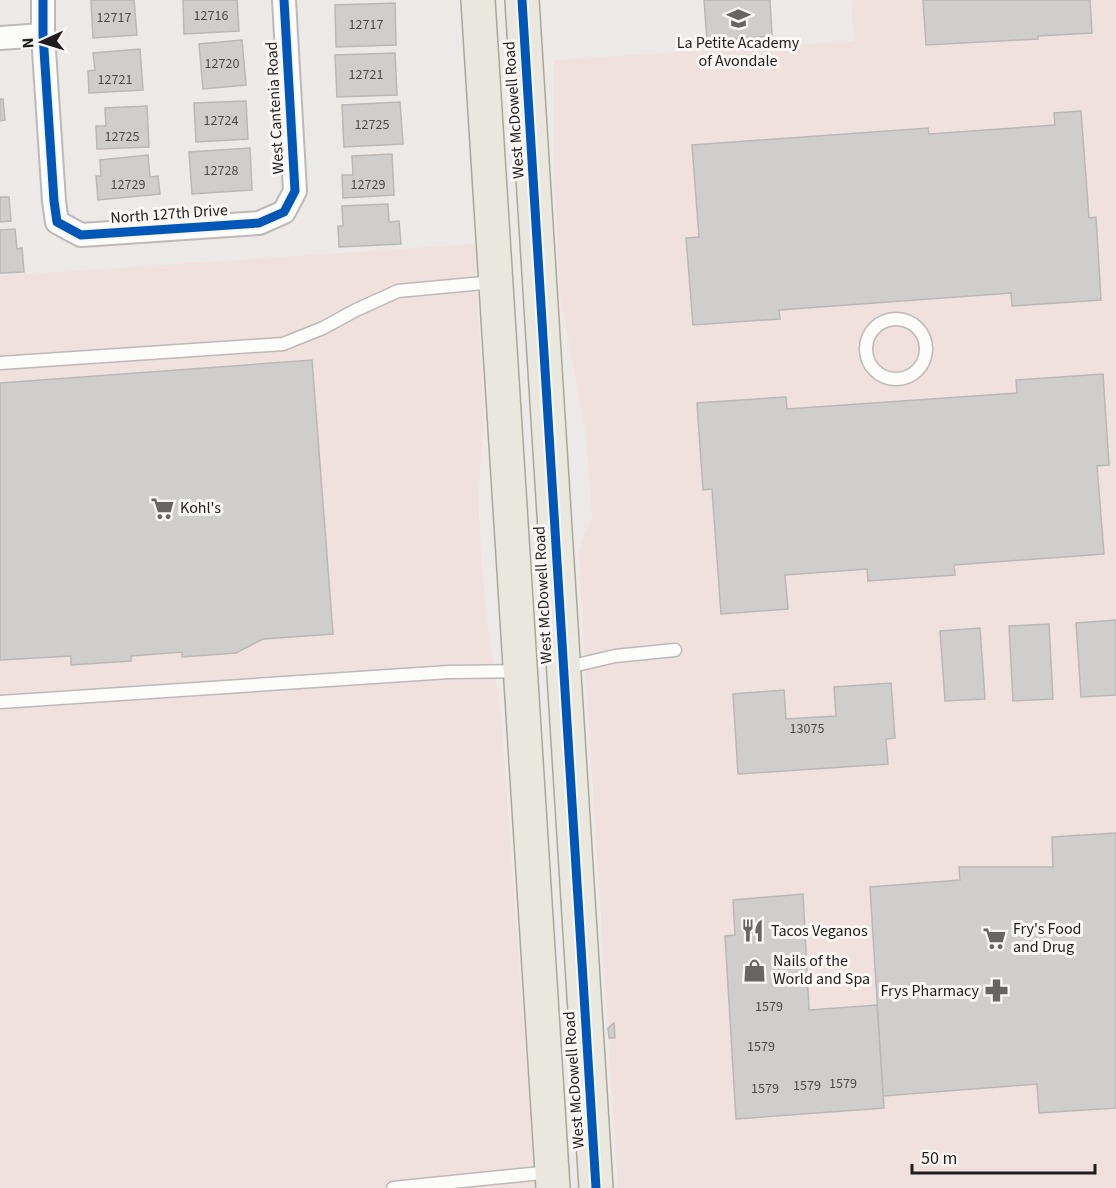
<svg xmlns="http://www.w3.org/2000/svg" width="1116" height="1188" font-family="'Source Sans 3',sans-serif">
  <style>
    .commercial { fill: #f0e0de }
    .building { fill: #d0cecc; stroke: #b9b8b6; stroke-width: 1.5 }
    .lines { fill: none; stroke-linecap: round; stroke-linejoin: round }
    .lane-casing { stroke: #bcb9b8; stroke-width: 15 }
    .street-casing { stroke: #bcb9b8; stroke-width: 26 }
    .primary-casing { stroke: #aba797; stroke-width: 36 }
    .lane { stroke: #fcfcfb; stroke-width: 12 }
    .street { stroke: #fcfcfb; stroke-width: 22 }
    .primary { stroke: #e9e7de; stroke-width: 33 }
    .cycleway-casing { stroke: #faf6f3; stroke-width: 13 }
    .cycleway { stroke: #0057b8; stroke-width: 9 }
    .labels { text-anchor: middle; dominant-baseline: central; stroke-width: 6; stroke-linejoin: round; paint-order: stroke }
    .number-label { font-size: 14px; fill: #4c4a49 }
    .poi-label { font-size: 16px; fill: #201e1d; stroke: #faf6f3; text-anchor: start }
    .street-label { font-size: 16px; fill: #201e1d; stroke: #faf6f3 }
  </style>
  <rect width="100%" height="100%" fill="#ece9e7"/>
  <g class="commercial">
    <polygon points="852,0 1116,0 1116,1188 618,1188 582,614 579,552 592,517 586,435 560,294 554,178 554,60 854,41"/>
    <polygon points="474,244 484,416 478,501 485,608 501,716 535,1188 0,1188 0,276"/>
  </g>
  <g class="building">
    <polygon points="91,0 134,0 137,35 93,38"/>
    <polygon points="183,0 237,0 239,31 184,34"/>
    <polygon points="704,0 770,0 772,36 707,41"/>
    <polygon points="923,0 1090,0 1092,33 1038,36 1038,39 926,45"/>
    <polygon points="395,3 396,45 336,47 335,5"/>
    <polygon points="242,40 246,85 203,89 199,44"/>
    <polygon points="140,49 143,90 89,93 88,71 95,70 93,53"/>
    <polygon points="395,53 397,95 337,97 335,55"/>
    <polygon points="0,99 3,99 5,120 0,121"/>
    <polygon points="246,101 248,139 196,142 194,103"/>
    <polygon points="400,102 403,144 344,147 342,105"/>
    <polygon points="147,106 149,147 97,149 96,126 106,126 105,108"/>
    <polygon points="1081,111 1089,218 1096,217 1101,300 1012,306 1011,293 779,310 780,319 693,325 686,238 699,237 692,145 928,128 929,134 1055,125 1054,113"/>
    <polygon points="250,148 252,190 192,194 189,152"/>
    <polygon points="392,154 394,195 343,198 342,175 353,175 352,156"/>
    <polygon points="148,155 150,177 158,176 160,194 98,200 96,176 101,176 100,160"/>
    <polygon points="0,197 9,197 11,221 0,222"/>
    <polygon points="388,204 389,222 399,221 401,244 339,247 338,226 343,226 342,206"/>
    <polygon points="15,229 17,249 22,248 24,272 0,273 0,230"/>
    <polygon points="312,360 333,634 263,639 236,653 182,657 182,652 131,656 131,661 71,665 71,656 0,660 0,383"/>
    <polygon points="1103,374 1109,465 1097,466 1104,554 954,565 955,575 868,581 867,569 785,575 788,609 721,614 712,489 703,490 697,403 786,397 787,409 1017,393 1016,380"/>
    <polygon points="1116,620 1116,695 1081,697 1076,623"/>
    <polygon points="1049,624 1053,699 1013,701 1009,626"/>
    <polygon points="980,628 985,699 945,701 940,631"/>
    <polygon points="891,683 895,738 886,739 888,764 738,774 733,694 784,690 786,719 836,716 834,687"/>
    <polygon points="1116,833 1116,1108 1039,1113 1037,1084 883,1096 870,887 960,880 959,867 1053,867 1052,837"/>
    <polygon points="803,894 809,1010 877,1005 884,1108 736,1119 725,936 735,935 733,900"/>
    <polygon points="614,1023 615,1038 609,1038 608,1028"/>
  </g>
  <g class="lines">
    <defs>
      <g id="lane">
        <circle cx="896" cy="349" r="30"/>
        <polyline points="0,363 283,344 323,328 356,310 398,291 494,282"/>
        <polyline points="564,668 615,656 675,650"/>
        <polyline points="0,702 449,672 520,671"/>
        <polyline points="393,1188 551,1172"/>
      </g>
      <g id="street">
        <polyline points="43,0 43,35 54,201 57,222 81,235 259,223 284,212 295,191 284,0"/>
        <polyline points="0,38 43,35"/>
      </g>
      <g id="primary">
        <polyline points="478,0 553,1188"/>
        <polyline points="522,0 596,1188"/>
      </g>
    </defs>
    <use href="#lane" class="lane-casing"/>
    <use href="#street" class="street-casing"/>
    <use href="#primary" class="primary-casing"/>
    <use href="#lane" class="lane"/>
    <use href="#street" class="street"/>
    <use href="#primary" class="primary"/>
    <defs>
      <g id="cycleway">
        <polyline points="43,0 43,35 54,201 57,222 81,235 259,223 284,212 295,191 284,0"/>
        <polyline points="522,0 596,1188"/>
      </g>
    </defs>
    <use href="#cycleway" class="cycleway-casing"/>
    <use href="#cycleway" class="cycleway"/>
  </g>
  <defs>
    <symbol id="school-bare" viewBox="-9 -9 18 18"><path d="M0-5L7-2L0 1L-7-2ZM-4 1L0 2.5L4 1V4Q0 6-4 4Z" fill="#676564" stroke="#faf6f3" stroke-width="2.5" paint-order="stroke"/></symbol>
    <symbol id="supermarket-bare" viewBox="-9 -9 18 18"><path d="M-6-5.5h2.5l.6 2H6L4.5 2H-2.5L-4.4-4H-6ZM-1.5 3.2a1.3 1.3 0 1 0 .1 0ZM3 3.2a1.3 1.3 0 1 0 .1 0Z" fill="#676564" stroke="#faf6f3" stroke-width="2.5" paint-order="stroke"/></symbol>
    <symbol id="restaurant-bare" viewBox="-9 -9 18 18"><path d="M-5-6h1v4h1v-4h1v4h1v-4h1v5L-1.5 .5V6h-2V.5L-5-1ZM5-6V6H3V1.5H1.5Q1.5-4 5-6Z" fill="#676564" stroke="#faf6f3" stroke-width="2.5" paint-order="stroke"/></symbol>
    <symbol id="shop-bare" viewBox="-9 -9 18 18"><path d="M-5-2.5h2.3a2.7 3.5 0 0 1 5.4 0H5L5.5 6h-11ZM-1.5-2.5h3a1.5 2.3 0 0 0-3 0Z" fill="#676564" stroke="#faf6f3" stroke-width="2.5" paint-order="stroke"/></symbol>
    <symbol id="pharmacy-bare" viewBox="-9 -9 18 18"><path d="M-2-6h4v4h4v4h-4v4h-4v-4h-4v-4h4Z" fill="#676564" stroke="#faf6f3" stroke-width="2.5" paint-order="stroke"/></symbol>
  </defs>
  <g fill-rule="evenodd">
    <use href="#school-bare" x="722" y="2" width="33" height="33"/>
    <use href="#supermarket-bare" x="146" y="492" width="33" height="33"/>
    <use href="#restaurant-bare" x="736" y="914" width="33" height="33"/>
    <use href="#supermarket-bare" x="978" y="922" width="33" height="33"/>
    <use href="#shop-bare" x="738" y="954" width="33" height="33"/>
    <use href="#pharmacy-bare" x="980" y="974" width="33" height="33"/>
  </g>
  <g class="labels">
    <g class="number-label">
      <text x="211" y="16">12716</text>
      <text x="114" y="18">12717</text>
      <text x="366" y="25">12717</text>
      <text x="222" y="64">12720</text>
      <text x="366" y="75">12721</text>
      <text x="115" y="80">12721</text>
      <text x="221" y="121">12724</text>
      <text x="372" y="125">12725</text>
      <text x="122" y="137">12725</text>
      <text x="221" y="171">12728</text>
      <text x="128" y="185">12729</text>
      <text x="368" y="185">12729</text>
      <text x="807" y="729">13075</text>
      <text x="769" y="1007">1579</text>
      <text x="761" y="1047">1579</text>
      <text x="843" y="1084">1579</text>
      <text x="807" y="1086">1579</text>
      <text x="765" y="1089">1579</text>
    </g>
    <g class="poi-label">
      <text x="738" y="43" text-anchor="middle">La Petite Academy<tspan x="738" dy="18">of Avondale</tspan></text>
      <text x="180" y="508">Kohl's</text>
      <text x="1013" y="929">Fry's Food<tspan x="1013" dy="18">and Drug</tspan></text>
      <text x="771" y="931">Tacos Veganos</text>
      <text x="773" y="961">Nails of the<tspan x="773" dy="18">World and Spa</tspan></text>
      <text x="979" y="991" text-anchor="end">Frys Pharmacy</text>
    </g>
    <g class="street-label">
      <text transform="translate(275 108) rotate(-93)">West Cantenia Road</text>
      <text transform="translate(514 110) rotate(-94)">West McDowell Road</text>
      <text transform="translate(169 214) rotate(-4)">North 127th Drive</text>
      <text transform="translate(543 595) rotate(-93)">West McDowell Road</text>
      <text transform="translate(574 1080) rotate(-94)">West McDowell Road</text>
    </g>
  </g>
  <g transform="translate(42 42) rotate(266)" stroke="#faf6f3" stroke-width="4.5" paint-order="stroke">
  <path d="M0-4.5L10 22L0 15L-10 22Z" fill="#201e1d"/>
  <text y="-9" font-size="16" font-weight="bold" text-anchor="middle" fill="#201e1d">N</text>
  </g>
  <path d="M912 1164v9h183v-9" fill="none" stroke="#201e1d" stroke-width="3"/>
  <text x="921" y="1164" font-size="18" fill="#201e1d" stroke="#faf6f3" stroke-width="4.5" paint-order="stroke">50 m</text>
</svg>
